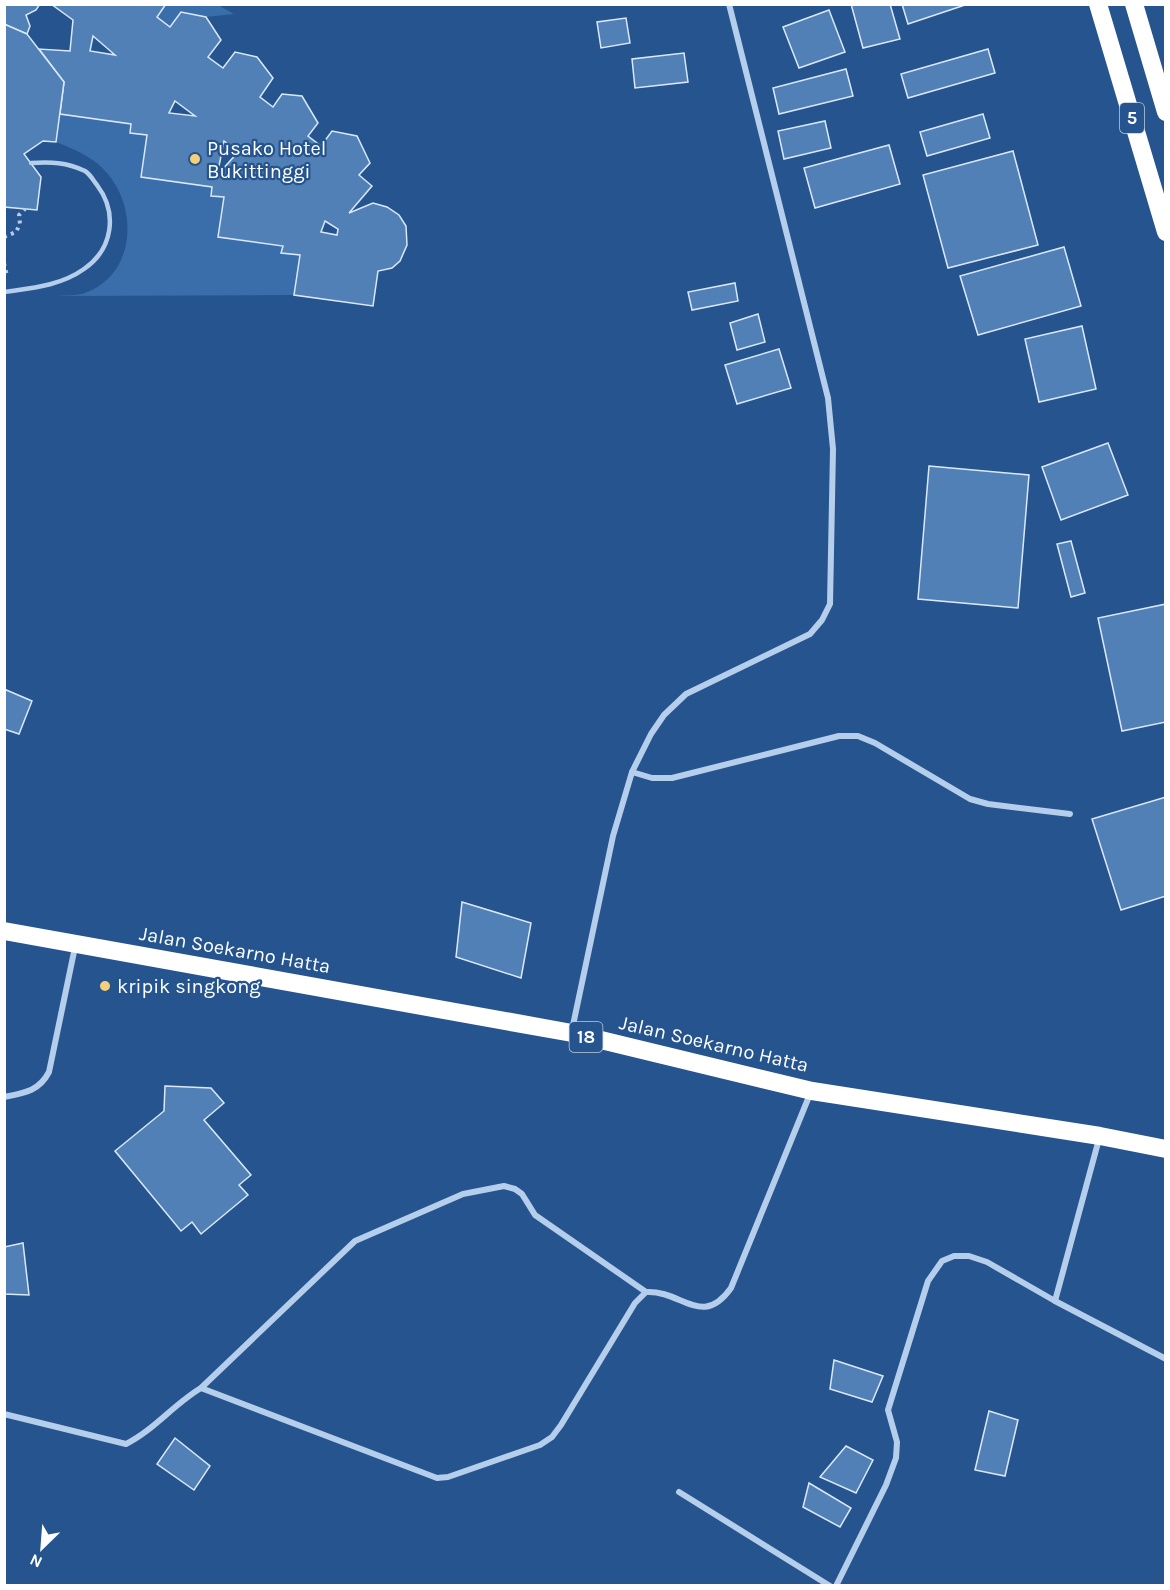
<svg xmlns="http://www.w3.org/2000/svg" width="1170" height="1590" font-family="Karla,sans-serif">
  <style>
    .green { fill: #396eab }
    .building { fill: #5180b7; stroke: #dae8f8; stroke-width: 1.5; fill-rule: evenodd }
    .lines { fill: none; stroke-linecap: round; stroke-linejoin: round }
    .path { stroke: #b5ceeb; stroke-width: 4; stroke-dasharray: 3 4.5; stroke-linecap: butt }
    .lane { stroke: #b5ceeb; stroke-width: 4.5 }
    .street { stroke: #b5ceeb; stroke-width: 6 }
    .highway { stroke: #fff; stroke-width: 18 }
    .poi-dot { fill: #f5d079; stroke: #25548e; stroke-width: 2 }
    .labels { text-anchor: middle; dominant-baseline: central; stroke-width: 4.5; stroke-linejoin: round; paint-order: stroke }
    .shield { fill: #25548e; stroke: #beccdd; stroke-width: 1.5 }
    .shield-label { font-size: 18px; font-weight: bold; fill: #fff }
    .poi-label { font-size: 20px; fill: #fff; stroke: #25548e; text-anchor: start }
    .street-label { font-size: 20px; fill: #fff; stroke: #25548e }
  </style>
  <rect width="100%" height="100%" fill="#25548e"/>
  <g class="green">
    <polygon points="166,4 218,5 234,14 206,17 181,12 170,27 157,17"/>
    <path d="M60,114L131,124L130,133L147,135L142,177L212,187L211,196L224,197L218,237L283,246L282,253L300,255L294,295L57,296C65,295 77,296 85,293C135,275 139,210 107,173C95,158 74,149 56,142Z"/>
  </g>
  <g class="building">
    <polygon points="4,4 40,4 36,10 26,15 30,26 27,34 4,24"/>
    <path d="M51,4H166L157,17L170,27L181,12L206,17L221,40L208,57L223,68L235,52L257,57L273,78L260,97L273,107L282,94L302,96L318,123L308,136L321,146L332,131L357,136L370,163L359,175L372,186L349,213L373,203L387,207L399,215L406,226L407,245L400,261L392,268L378,271L373,306L294,295L300,255L281,253L283,246L218,237L224,197L211,196L212,187L141,177L147,135L130,133L131,124L60,114L64,82L39,49L70,51L73,20ZM93,36L115,55L90,51ZM175,101L195,116L169,113ZM224,141L238,152L221,171H218ZM325,221L338,229L337,235L321,232Z"/>
    <polygon points="851,4 890,4 900,39 863,48"/>
    <polygon points="902,4 968,4 908,24"/>
    <polygon points="829,10 845,52 799,68 783,27"/>
    <polygon points="626,18 630,43 601,48 597,22"/>
    <polygon points="4,24 27,34 64,82 56,142 43,141 24,154 41,177 37,210 4,207"/>
    <polygon points="988,49 995,73 908,98 901,74"/>
    <polygon points="684,53 688,82 635,88 632,59"/>
    <polygon points="846,69 853,96 779,114 773,88"/>
    <polygon points="983,114 990,138 927,156 920,132"/>
    <polygon points="825,121 831,148 784,159 778,131"/>
    <polygon points="889,145 900,184 815,208 804,168"/>
    <polygon points="1013,151 1038,245 948,268 923,175"/>
    <polygon points="1064,247 1081,306 978,335 960,276"/>
    <polygon points="735,283 738,301 692,310 688,292"/>
    <polygon points="758,314 765,342 737,350 730,323"/>
    <polygon points="1082,326 1096,389 1039,402 1025,339"/>
    <polygon points="779,349 791,388 737,404 725,365"/>
    <polygon points="1108,443 1128,495 1061,520 1042,467"/>
    <polygon points="929,466 1029,475 1018,608 918,599"/>
    <polygon points="1071,541 1085,593 1071,597 1057,544"/>
    <polygon points="1166,604 1166,722 1122,731 1098,618"/>
    <polygon points="4,689 32,701 19,734 4,729"/>
    <polygon points="1166,797 1166,896 1121,910 1092,819"/>
    <polygon points="462,902 531,923 521,978 456,957"/>
    <polygon points="165,1086 211,1088 224,1103 204,1120 251,1175 239,1185 248,1195 201,1234 192,1222 181,1231 115,1151 164,1111"/>
    <polygon points="23,1243 29,1295 4,1294 4,1247"/>
    <polygon points="834,1360 883,1376 872,1402 830,1389"/>
    <polygon points="989,1411 1018,1420 1005,1476 975,1470"/>
    <polygon points="175,1438 210,1466 194,1490 157,1464"/>
    <polygon points="846,1446 873,1460 856,1493 820,1477"/>
    <polygon points="809,1483 851,1508 840,1527 803,1507"/>
  </g>
  <g class="lines">
    <g class="path">
      <polyline points="4,237 16,232 20,224 19,215 25,209"/>
      <polyline points="4,263 7,276"/>
    </g>
    <path class="lane" d="M4,292C32,288 60,286 84,269C113,249 118,213 97,185C93,180 90,174 85,171C66,162 51,162 31,163"/>
    <g class="street">
      <polyline points="632,772 652,778 672,778 839,736 858,736 875,743 970,799 988,804 1070,814"/>
      <polyline points="572,1030 613,836 632,772 651,734 664,715 686,694 810,634 822,620 830,604 833,449 828,398 729,4"/>
      <path d="M4,1097C25,1093 39,1091 49,1072L75,947"/>
      <polyline points="1055,1301 1099,1139"/>
      <polyline points="201,1388 355,1241 463,1194 504,1186 515,1189 522,1194 535,1215 646,1292"/>
      <path d="M4,1414L126,1444C154,1430 174,1404 201,1388L437,1478L448,1477L540,1445L552,1437L561,1425L635,1303L646,1292C682,1290 702,1329 731,1288L810,1094"/>
      <polyline points="679,1492 830,1586"/>
      <polyline points="836,1586 886,1485 896,1458 897,1442 888,1410 928,1281 942,1261 954,1256 969,1256 987,1262 1055,1301 1166,1359"/>
    </g>
    <g class="highway">
      <polyline points="1098,4 1166,232"/>
      <polyline points="1134,4 1166,112"/>
      <polyline points="4,931 572,1033 812,1091 1100,1136 1166,1149"/>
    </g>
  </g>
  <g class="poi-dot">
    <circle cx="195" cy="159" r="6"/>
    <circle cx="105" cy="986" r="6"/>
  </g>
  <g class="labels">
    <g class="shield">
      <rect x="1120" y="103" width="24" height="30" rx="4.5"/>
      <rect x="569.5" y="1022" width="33" height="30" rx="4.5"/>
    </g>
    <g class="shield-label">
      <text x="1132" y="118">5</text>
      <text x="586" y="1037">18</text>
    </g>
    <g class="poi-label">
      <text x="207" y="148">Pusako Hotel<tspan x="207" dy="23">Bukittinggi</tspan></text>
      <text x="117" y="986">kripik singkong</text>
    </g>
    <g class="street-label">
      <text transform="translate(235 950) rotate(10)">Jalan Soekarno Hatta</text>
      <text transform="translate(714 1044) rotate(13)">Jalan Soekarno Hatta</text>
    </g>
  </g>
  <rect width="1170" height="1590" fill="none" stroke="#ffffff" stroke-width="12"/>
  <g transform="translate(42 1548) rotate(205)" stroke="#25548e" stroke-width="4.5" paint-order="stroke">
  <path d="M0-4.5L10 22L0 15L-10 22Z" fill="#ffffff"/>
  <text y="-9" font-size="16" font-weight="bold" text-anchor="middle" fill="#ffffff">N</text>
  </g>
</svg>
